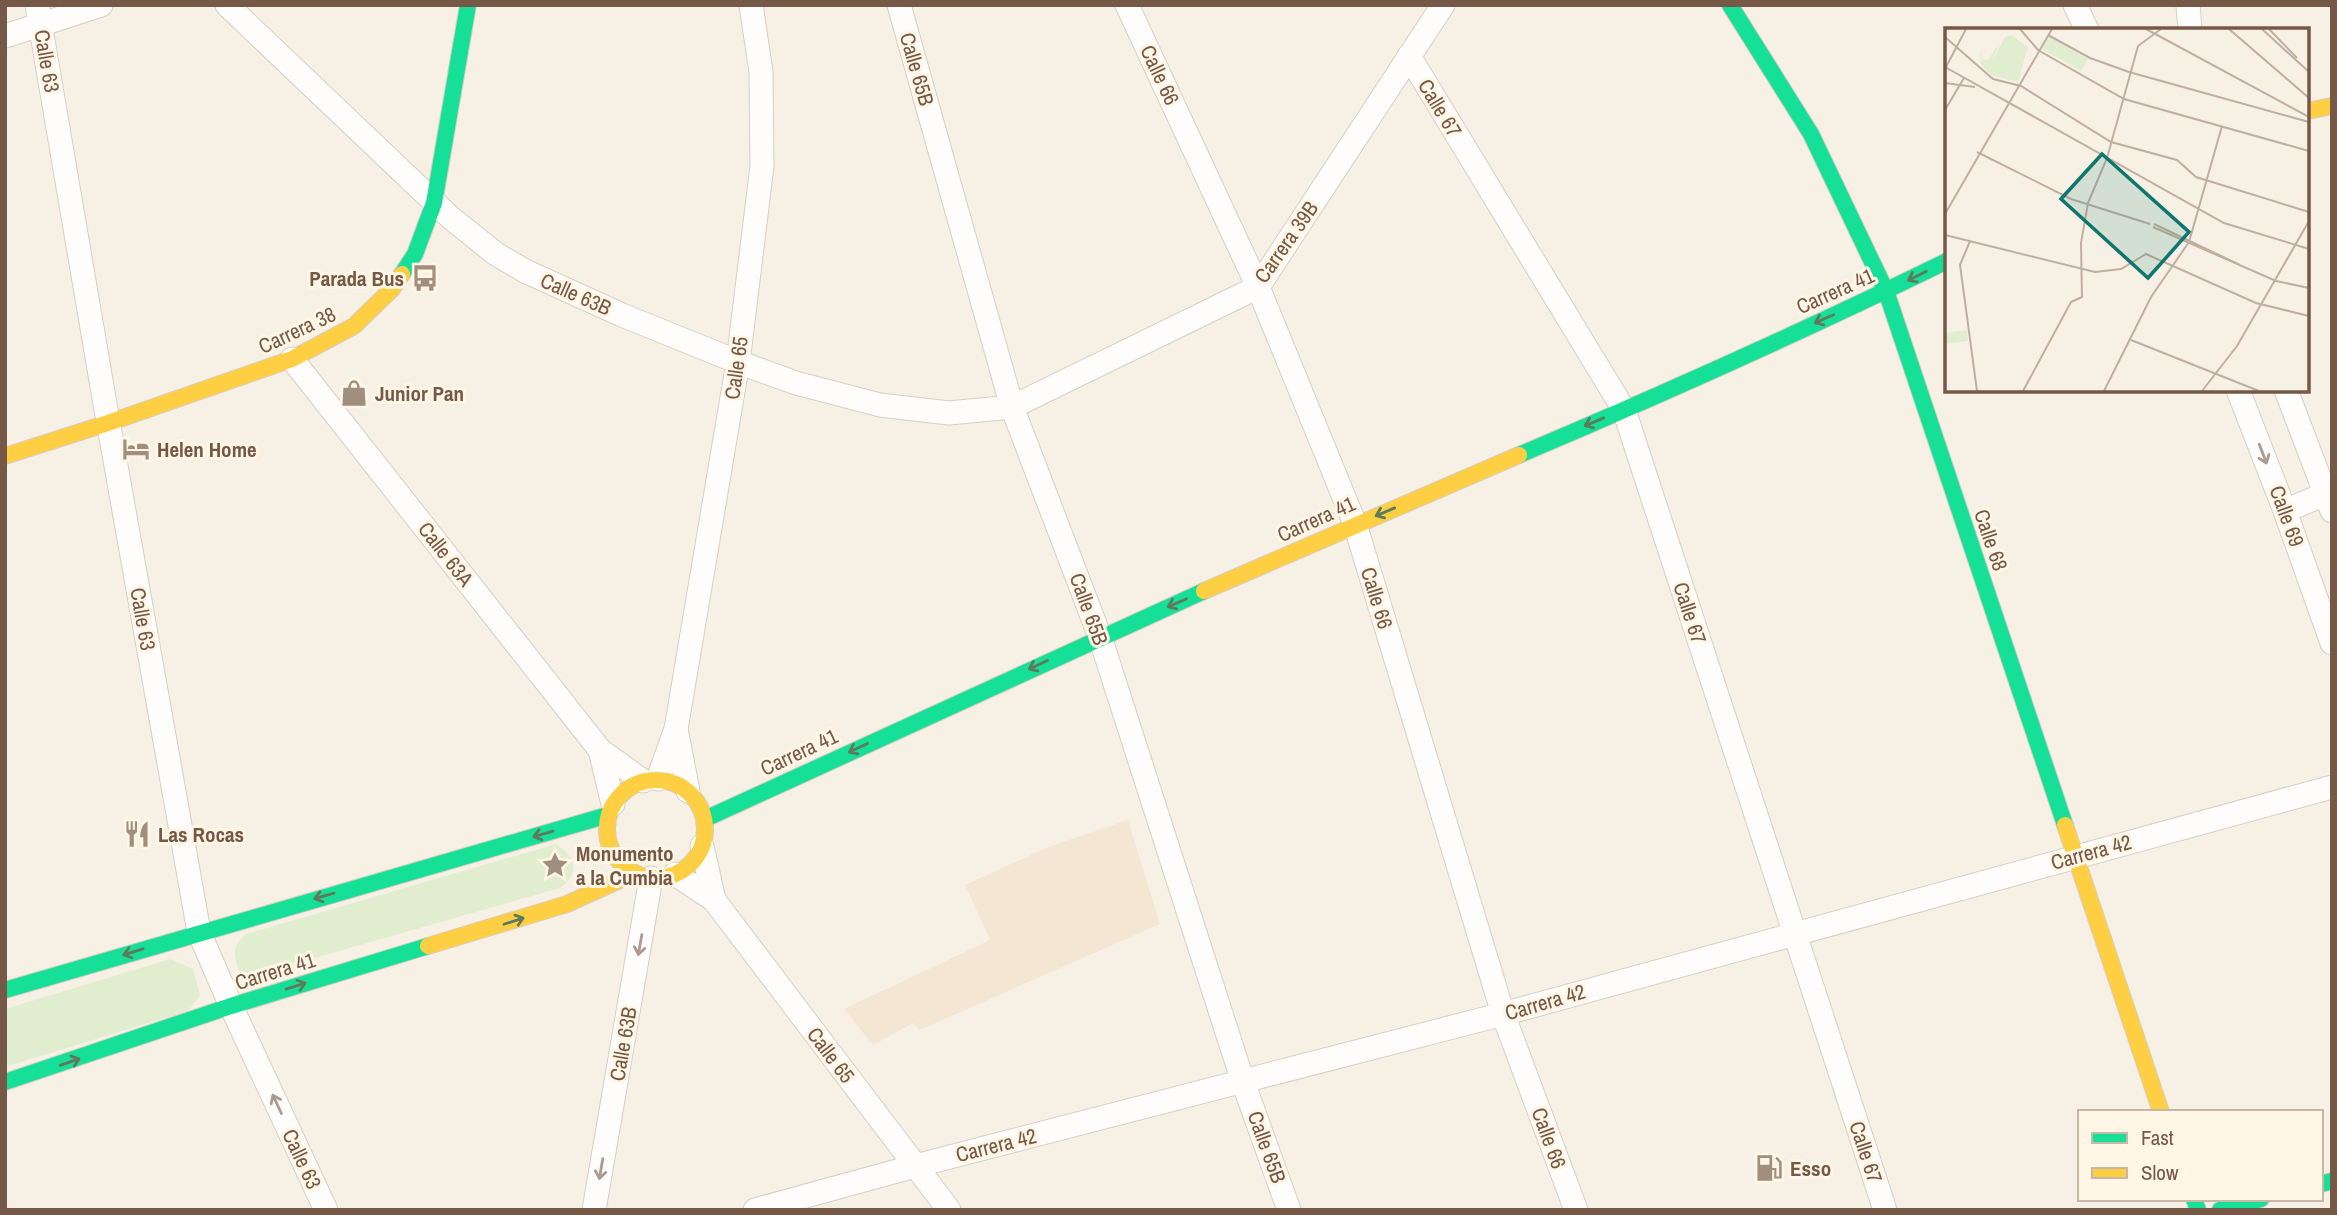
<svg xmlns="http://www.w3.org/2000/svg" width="2337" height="1215" font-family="'Archivo Narrow',sans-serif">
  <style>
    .residential { fill: #f3e7d4 }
    .green { fill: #e0eecf }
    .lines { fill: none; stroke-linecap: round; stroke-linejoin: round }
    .street-casing { stroke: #d8cec4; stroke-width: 25 }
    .fast-casing { stroke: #d7cdc2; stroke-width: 18 }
    .slow-casing { stroke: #d7cdc2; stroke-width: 18 }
    .street { stroke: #fefdfb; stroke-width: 23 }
    .fast { stroke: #16e098; stroke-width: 16 }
    .slow { stroke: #ffcf43; stroke-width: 16 }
    .oneway { stroke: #5d7a5a }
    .oneway2 { stroke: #ac9a8e }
    .labels { text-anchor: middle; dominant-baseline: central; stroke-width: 6; stroke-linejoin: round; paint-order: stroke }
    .street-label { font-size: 21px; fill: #755845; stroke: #fff6e6 }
    .poi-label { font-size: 21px; font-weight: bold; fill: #755845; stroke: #fff6e6; text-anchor: start }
    .inset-road { fill: none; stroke: #bfafa0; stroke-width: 2 }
    .view { fill: #0f766e; fill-opacity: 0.15; stroke: #0f766e; stroke-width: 3.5 }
    .inset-edge { fill: none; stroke: #755845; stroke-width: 3.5 }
  </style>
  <rect width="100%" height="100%" fill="#f7f1e5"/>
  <polygon class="residential" points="1128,820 1160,924 920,1030 913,1023 873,1045 844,1009 990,940 965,885 1048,847"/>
  <g class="green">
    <path d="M556,844C576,857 581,872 560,888L255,975H246L239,971C234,953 231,948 246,934Z"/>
    <polygon points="170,959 193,969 200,995 188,1011 5,1067 5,1009"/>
  </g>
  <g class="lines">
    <defs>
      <g id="street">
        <polyline points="37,5 105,404 199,932 231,1006 326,1210"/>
        <polyline points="227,5 451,218 496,254 525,271 622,315 738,362 796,383 880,405 949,413 1012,407 1258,287 1443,5"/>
        <polyline points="899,5 1012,407 1100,637 1243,1082 1289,1210"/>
        <polyline points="1127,5 1258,287 1355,524 1503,1014 1576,1210"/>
        <polyline points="2075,5 2087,30"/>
        <polyline points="2188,5 2190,30"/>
        <polyline points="5,36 101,5"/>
        <polyline points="1409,56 1624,410 1885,1210"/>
        <polyline points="292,359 600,750 643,781"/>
        <polyline points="2238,390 2285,511 2332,643"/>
        <polyline points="2286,390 2332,511"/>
        <polyline points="2285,511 2325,494"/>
        <polyline points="676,729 688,791"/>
        <polyline points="600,750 613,804"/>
        <polyline points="658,779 676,729 738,362 762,166 761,72 751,5"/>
        <polyline points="702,846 714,900"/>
        <polyline points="675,874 714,900 949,1210"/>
        <polyline points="594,1210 651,878"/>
        <polyline points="755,1210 915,1166 1503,1014 2332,787"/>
      </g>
      <g id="fast">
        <polyline points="1730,5 1811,134 1886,291 2065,825"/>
        <polyline points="402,274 415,254 434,203 468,5"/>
        <path d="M1519,455C1663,394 1806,330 1947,261"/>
        <polyline points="705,819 1204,591"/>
        <polyline points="5,990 608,815"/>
        <polyline points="5,1082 231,1006 428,946"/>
        <polyline points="2321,1184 2332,1181"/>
        <polyline points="2194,1199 2198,1210"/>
        <polyline points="2220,1210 2261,1199"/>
      </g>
      <g id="slow">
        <polyline points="2307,111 2332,106"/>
        <polyline points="5,456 108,423 292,359 354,326 392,289 402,274"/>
        <polyline points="1204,591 1519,455"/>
        <circle cx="656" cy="829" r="49"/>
        <polyline points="2065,825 2161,1112"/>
        <polyline points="428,946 567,904 635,873"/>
      </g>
    </defs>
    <use href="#street" class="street-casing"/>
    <use href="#fast" class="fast-casing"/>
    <use href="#slow" class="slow-casing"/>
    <use href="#street" class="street"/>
    <use href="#fast" class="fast"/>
    <use href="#slow" class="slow"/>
  </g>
  <defs><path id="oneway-shaft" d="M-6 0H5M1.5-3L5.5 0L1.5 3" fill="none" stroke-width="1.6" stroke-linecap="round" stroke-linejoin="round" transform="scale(1.75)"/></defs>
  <g class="oneway">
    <use href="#oneway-shaft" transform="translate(1917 276) rotate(153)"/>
    <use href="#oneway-shaft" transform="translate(1824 319) rotate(156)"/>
    <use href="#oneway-shaft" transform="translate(1594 422) rotate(157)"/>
    <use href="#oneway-shaft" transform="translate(1385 512) rotate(157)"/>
    <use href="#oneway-shaft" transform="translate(1177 603) rotate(156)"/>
    <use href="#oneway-shaft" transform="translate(1038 665) rotate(155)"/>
    <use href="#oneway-shaft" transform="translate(858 748) rotate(155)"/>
    <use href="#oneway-shaft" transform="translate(543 834) rotate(164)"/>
    <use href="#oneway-shaft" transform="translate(324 896) rotate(164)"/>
    <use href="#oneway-shaft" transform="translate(514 921) rotate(-18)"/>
    <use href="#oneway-shaft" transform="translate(133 952) rotate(163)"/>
    <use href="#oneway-shaft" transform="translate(296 986) rotate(-17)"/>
    <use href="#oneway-shaft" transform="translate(70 1062) rotate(-19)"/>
  </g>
  <g class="oneway2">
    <use href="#oneway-shaft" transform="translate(2263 454) rotate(69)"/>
    <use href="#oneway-shaft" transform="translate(640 945) rotate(100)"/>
    <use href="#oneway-shaft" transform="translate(277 1104) rotate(-115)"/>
    <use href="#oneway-shaft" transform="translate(601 1169) rotate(100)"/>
  </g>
  <defs>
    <symbol id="bus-bare" viewBox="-9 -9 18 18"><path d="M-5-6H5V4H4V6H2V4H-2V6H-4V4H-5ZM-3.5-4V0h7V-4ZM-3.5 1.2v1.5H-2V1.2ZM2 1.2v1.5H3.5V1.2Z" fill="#a28e7d" stroke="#fff6e6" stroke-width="2.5" paint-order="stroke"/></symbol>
    <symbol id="shop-bare" viewBox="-9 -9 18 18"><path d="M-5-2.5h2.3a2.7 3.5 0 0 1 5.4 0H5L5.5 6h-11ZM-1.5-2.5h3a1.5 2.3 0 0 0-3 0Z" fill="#a28e7d" stroke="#fff6e6" stroke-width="2.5" paint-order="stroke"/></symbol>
    <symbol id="hotel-bare" viewBox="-9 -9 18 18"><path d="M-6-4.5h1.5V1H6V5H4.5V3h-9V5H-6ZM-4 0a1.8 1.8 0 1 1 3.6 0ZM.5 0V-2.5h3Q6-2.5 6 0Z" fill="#a28e7d" stroke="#fff6e6" stroke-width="2.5" paint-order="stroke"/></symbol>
    <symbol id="restaurant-bare" viewBox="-9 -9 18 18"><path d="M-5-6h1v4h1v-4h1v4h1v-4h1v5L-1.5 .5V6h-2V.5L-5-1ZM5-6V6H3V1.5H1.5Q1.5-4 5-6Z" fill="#a28e7d" stroke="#fff6e6" stroke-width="2.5" paint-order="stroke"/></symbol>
    <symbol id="sight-bare" viewBox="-9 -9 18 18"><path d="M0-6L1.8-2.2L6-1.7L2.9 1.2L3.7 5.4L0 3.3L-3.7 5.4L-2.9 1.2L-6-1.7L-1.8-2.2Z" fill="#a28e7d" stroke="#fff6e6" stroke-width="2.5" paint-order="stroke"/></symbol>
    <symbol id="fuel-bare" viewBox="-9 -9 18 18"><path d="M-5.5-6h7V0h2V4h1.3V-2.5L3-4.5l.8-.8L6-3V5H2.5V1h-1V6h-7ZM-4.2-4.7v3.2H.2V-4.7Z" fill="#a28e7d" stroke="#fff6e6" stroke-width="2.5" paint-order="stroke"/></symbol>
  </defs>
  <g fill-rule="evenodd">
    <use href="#bus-bare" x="406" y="259" width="38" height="38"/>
    <use href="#shop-bare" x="335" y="374" width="38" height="38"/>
    <use href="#hotel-bare" x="117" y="430" width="38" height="38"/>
    <use href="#restaurant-bare" x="118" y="815" width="38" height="38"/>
    <use href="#sight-bare" x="536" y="846" width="38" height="38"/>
    <use href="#fuel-bare" x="1750" y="1149" width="38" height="38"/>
  </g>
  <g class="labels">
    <g class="street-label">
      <text transform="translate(47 61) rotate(80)">Calle 63</text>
      <text transform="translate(917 69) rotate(74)">Calle 65B</text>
      <text transform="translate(1160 75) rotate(65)">Calle 66</text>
      <text transform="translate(1440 108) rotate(59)">Calle 67</text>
      <text transform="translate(1286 242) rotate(-55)">Carrera 39B</text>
      <text transform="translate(1835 291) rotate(-24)">Carrera 41</text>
      <text transform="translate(576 294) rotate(24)">Calle 63B</text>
      <text transform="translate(297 330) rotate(-25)">Carrera 38</text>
      <text transform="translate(736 368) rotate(-82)">Calle 65</text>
      <text transform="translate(2287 516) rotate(70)">Calle 69</text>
      <text transform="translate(1316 519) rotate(-24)">Carrera 41</text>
      <text transform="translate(1991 540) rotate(71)">Calle 68</text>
      <text transform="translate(446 554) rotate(52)">Calle 63A</text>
      <text transform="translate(1377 598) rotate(73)">Calle 66</text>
      <text transform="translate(1089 609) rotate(70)">Calle 65B</text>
      <text transform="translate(1690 613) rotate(72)">Calle 67</text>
      <text transform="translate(143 619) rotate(80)">Calle 63</text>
      <text transform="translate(799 752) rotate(-25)">Carrera 41</text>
      <text transform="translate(2091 852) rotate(-15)">Carrera 42</text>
      <text transform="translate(275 971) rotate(-17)">Carrera 41</text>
      <text transform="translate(1545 1002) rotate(-16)">Carrera 42</text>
      <text transform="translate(623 1044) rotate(-80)">Calle 63B</text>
      <text transform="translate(831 1055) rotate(53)">Calle 65</text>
      <text transform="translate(1549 1138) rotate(70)">Calle 66</text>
      <text transform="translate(996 1145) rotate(-14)">Carrera 42</text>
      <text transform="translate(1267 1147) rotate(70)">Calle 65B</text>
      <text transform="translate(1866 1152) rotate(72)">Calle 67</text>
      <text transform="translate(302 1159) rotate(65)">Calle 63</text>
    </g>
    <g class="poi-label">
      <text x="404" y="278" text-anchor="end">Parada Bus</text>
      <text x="375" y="393">Junior Pan</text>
      <text x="157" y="449">Helen Home</text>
      <text x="158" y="834">Las Rocas</text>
      <text x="576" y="853">Monumento<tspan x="576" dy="24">a la Cumbia</tspan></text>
      <text x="1790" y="1168">Esso</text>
    </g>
  </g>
  <g transform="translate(1945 28)">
    <rect width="364" height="364" fill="#f7f1e5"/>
    <path d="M66,7L83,19L73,54L46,47L36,36L35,29L37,21L36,31L43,32L55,14L46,35L60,9ZM104,8L143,31L136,43L97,21ZM22,302L23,313L0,316V305Z" fill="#e0eecf"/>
    <path class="inset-road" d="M75,1L93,22L179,71L364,123M201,1L364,89M284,1L364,70M317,1L364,44M324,1L352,30M103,7L145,30L184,44L364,94M0,9L48,51L76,58L166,114L232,132L251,149L364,184M0,39L279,195L364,221M1,39L21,1M0,55L30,59M0,82L19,50M32,124L126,171L205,196M0,186L107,1M209,196L295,237M208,199L331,253L364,260M0,207L150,244L176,241L201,226L311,275L364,288M25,213L15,237L32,363M186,312L314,363M78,363L126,274L137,269L136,215L143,175L162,130L193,18L216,1M159,363L206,269L244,214L277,98M257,363L292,318L364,193"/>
    <path class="view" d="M157,126L244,204L203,250L116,171Z"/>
    <rect width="364" height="364" class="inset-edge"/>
  </g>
  <rect width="2337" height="1215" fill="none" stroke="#755845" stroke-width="14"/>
  <rect x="2078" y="1110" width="245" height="91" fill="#fff6e6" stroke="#c8b7a6" stroke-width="2"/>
  <rect x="2092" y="1133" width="35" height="10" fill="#16e098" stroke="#c8b7a6" stroke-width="2"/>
  <text x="2141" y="1145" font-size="21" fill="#755845">Fast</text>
  <rect x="2092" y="1168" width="35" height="10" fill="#ffcf43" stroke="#c8b7a6" stroke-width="2"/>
  <text x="2141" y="1180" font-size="21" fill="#755845">Slow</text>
</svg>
